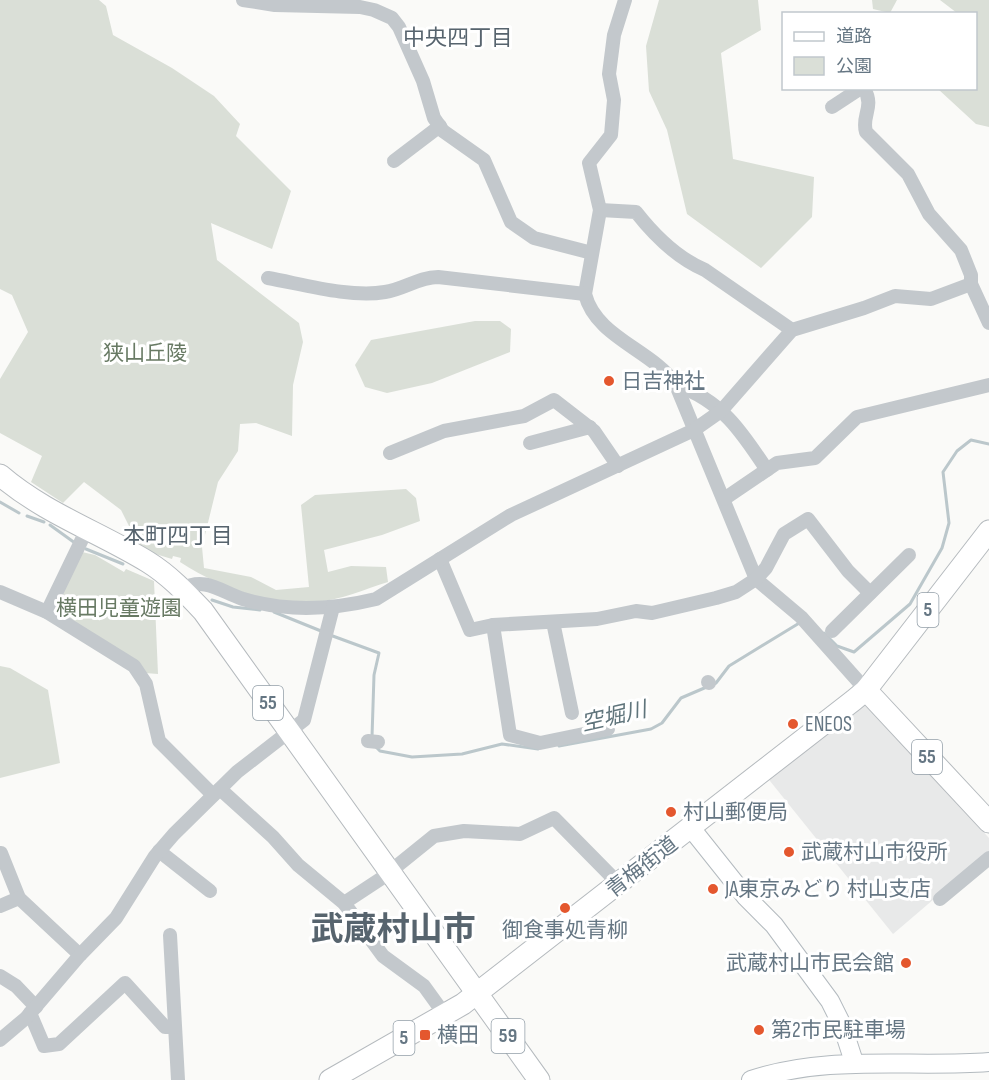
<svg xmlns="http://www.w3.org/2000/svg" width="989" height="1080" font-family="'Sofia Sans Condensed','Noto Sans JP',sans-serif">
  <style>
    .built { fill: #e8e9e9 }
    .green { fill: #dadfd7 }
    .lines { fill: none; stroke-linecap: round; stroke-linejoin: round }
    .stream { stroke: #bbc7cb; stroke-width: 3 }
    .secondary-casing { stroke: #b3babf; stroke-width: 20 }
    .primary-casing { stroke: #b5babe; stroke-width: 23 }
    .street { stroke: #c3c8cc; stroke-width: 14 }
    .secondary { stroke: #fff; stroke-width: 18 }
    .primary { stroke: #fff; stroke-width: 21 }
    .poi-dot { fill: #e4572e; stroke: #fff; stroke-width: 2 }
    .labels { text-anchor: middle; dominant-baseline: central; stroke-width: 6; stroke-linejoin: round; paint-order: stroke }
    .shield { fill: #fff; stroke: #939fa8; stroke-width: 1.5 }
    .shield-label { font-size: 20px; font-weight: bold; fill: #657683 }
    .park-label { font-size: 21px; fill: #687a64; stroke: #fff }
    .poi-label { font-size: 21px; fill: #657683; stroke: #fff; text-anchor: start }
    .street-label { font-size: 21px; fill: #657683; stroke: #fff }
    .neighbourhood-label { font-size: 22px; fill: #57646e; stroke: #fff }
    .water-label { font-size: 22px; font-style: italic; fill: #60757c; stroke: #fff }
    .town-label { font-size: 33px; font-weight: bold; fill: #57646e; stroke: #fff }
  </style>
  <rect width="100%" height="100%" fill="#fafaf8"/>
  <polygon class="built" points="863,702 989,838 989,852 893,934 766,776"/>
  <g class="green">
    <path d="M0,0H99L106,6L113,35L172,68L214,96L240,124L236,136L291,191L272,249L211,223L217,260L299,323L303,342L293,385L292,436L256,423L240,424L238,451L218,482L202,547L204,568L251,577L276,590L309,587L301,505L315,495L406,489L416,498L420,521L382,535L324,550L328,572L351,566L386,567L388,582C365,589 341,600 316,602C268,605 220,588 180,562L181,558L173,556L172,559L152,553L128,538L131,530L121,510L84,482L63,503L31,482L42,456L0,433V379L28,332L12,295L0,289Z"/>
    <polygon points="659,0 758,0 761,30 721,53 733,159 814,177 812,217 761,268 687,214 667,130 649,91 646,46"/>
    <polygon points="872,0 897,0 890,13 873,9"/>
    <polygon points="940,0 989,0 989,127 976,124 938,89 976,88 976,14 957,13"/>
    <polygon points="475,321 500,321 511,329 510,352 432,383 387,393 365,387 355,365 371,340"/>
    <path d="M82,552L95,555L124,572L126,569L154,581L158,674L145,673L60,616C52,596 72,570 82,552Z"/>
    <polygon points="0,666 10,668 48,690 60,763 0,778"/>
  </g>
  <g class="lines">
    <g class="stream">
      <polyline points="0,502 19,513"/>
      <polyline points="27,516 44,522"/>
      <polyline points="50,525 75,543"/>
      <polyline points="86,549 123,564"/>
      <polyline points="212,600 233,607 260,610"/>
      <polyline points="274,612 321,631"/>
      <polyline points="824,633 837,646 854,652 910,604 942,548 949,523 943,472 957,451 971,440 989,444"/>
      <polyline points="330,635 379,653 374,675 372,737"/>
      <polyline points="375,746 380,751 412,757 462,754 502,744 538,749"/>
      <polyline points="559,746 651,729 662,723 681,698 716,683 729,666 801,622"/>
    </g>
    <defs>
      <g id="secondary">
        <polyline points="691,828 746,897 774,925 830,1001 842,1025 854,1062"/>
        <path d="M751,1080C828,1054 910,1068 989,1062"/>
      </g>
      <g id="primary">
        <path d="M0,475C44,513 99,532 148,562C169,575 186,593 203,611L539,1080"/>
        <polyline points="866,690 989,822"/>
        <polyline points="330,1080 463,1004 854,700 866,690 989,531"/>
      </g>
    </defs>
    <use href="#secondary" class="secondary-casing"/>
    <use href="#primary" class="primary-casing"/>
    <g class="street">
      <polyline points="243,0 275,5 360,7 374,10 392,18 399,27 423,81 434,118 443,131 484,160 511,222 534,238 592,253"/>
      <path d="M625,0L614,35L609,74L614,100L611,135L589,163L600,210L585,294C596,338 653,350 676,385L756,579L801,617L866,690"/>
      <path d="M864,88C875,108 861,115 866,132L908,174L929,214L961,250L971,275V284L989,323"/>
      <polyline points="832,107 861,88"/>
      <polyline points="394,161 440,126"/>
      <path d="M600,210L636,212C654,235 677,258 705,270L792,330"/>
      <path d="M268,278C302,284 350,298 385,292C404,289 419,277 438,277L585,294"/>
      <path d="M676,385C721,400 742,432 767,470"/>
      <polyline points="530,443 590,427"/>
      <polyline points="390,453 444,431 524,416 554,400 594,431 618,466"/>
      <polyline points="724,499 777,463 815,458 857,417 989,385"/>
      <polyline points="440,559 470,630 493,625 597,619 636,611 652,613 716,598 736,592 756,579 766,568 784,534 808,519 848,571 870,593"/>
      <path d="M182,589C205,576 221,592 243,599C287,612 331,610 376,599L511,515L694,430L721,411L792,330L864,308L895,296L931,299L971,284"/>
      <polyline points="0,592 47,612 134,666 146,684 159,741 213,795"/>
      <polyline points="47,612 87,529"/>
      <polyline points="553,622 572,713"/>
      <polyline points="493,625 510,735 540,743 608,729"/>
      <polyline points="832,631 909,555"/>
      <polyline points="708,682 709,683"/>
      <polyline points="368,741 378,742"/>
      <polyline points="220,789 273,837 298,865 344,903 383,956 424,986 445,1015"/>
      <polyline points="159,851 210,891"/>
      <polyline points="1,853 19,898 80,955"/>
      <polyline points="940,899 989,858"/>
      <polyline points="344,903 382,878 434,836 464,831 520,834 554,818 619,884"/>
      <polyline points="0,906 19,898"/>
      <polyline points="170,935 178,1080"/>
      <polyline points="0,976 16,986 36,1007"/>
      <polyline points="30,1013 44,1046 59,1044 125,983 165,1027 174,1027"/>
      <polyline points="0,1040 26,1018 80,955 116,918 155,856 174,834 237,772 304,720 333,607"/>
    </g>
    <use href="#secondary" class="secondary"/>
    <use href="#primary" class="primary"/>
  </g>
  <g class="poi-dot">
    <circle cx="609" cy="381" r="6"/>
    <circle cx="793" cy="724" r="6"/>
    <circle cx="671" cy="812" r="6"/>
    <circle cx="789" cy="852" r="6"/>
    <circle cx="713" cy="889" r="6"/>
    <circle cx="565" cy="908" r="6"/>
    <circle cx="906" cy="963" r="6"/>
    <circle cx="759" cy="1030" r="6"/>
    <rect x="419" y="1029" width="12" height="12" rx="3"/>
  </g>
  <g class="labels">
    <g class="shield">
      <rect x="917.5" y="593" width="21" height="34" rx="4.5"/>
      <rect x="253" y="686" width="30" height="34" rx="4.5"/>
      <rect x="912" y="740" width="30" height="34" rx="4.5"/>
      <rect x="491.5" y="1019" width="33" height="34" rx="4.5"/>
      <rect x="393.5" y="1021" width="21" height="34" rx="4.5"/>
    </g>
    <g class="shield-label">
      <text x="928" y="610">5</text>
      <text x="268" y="703">55</text>
      <text x="927" y="757">55</text>
      <text x="508" y="1036">59</text>
      <text x="404" y="1038">5</text>
    </g>
    <g class="park-label">
      <text x="145" y="353">狭山丘陵</text>
      <text x="119" y="608">横田児童遊園</text>
    </g>
    <g class="poi-label">
      <text x="621" y="381">日吉神社</text>
      <text x="805" y="724">ENEOS</text>
      <text x="683" y="812">村山郵便局</text>
      <text x="801" y="852">武蔵村山市役所</text>
      <text x="725" y="889">JA東京みどり 村山支店</text>
      <text x="565" y="930" text-anchor="middle">御食事処青柳</text>
      <text x="894" y="963" text-anchor="end">武蔵村山市民会館</text>
      <text x="771" y="1030">第2市民駐車場</text>
      <text x="437" y="1035">横田</text>
    </g>
    <g class="street-label">
      <text transform="translate(642 867) rotate(-38)">青梅街道</text>
    </g>
    <g class="neighbourhood-label">
      <text x="458" y="38">中央四丁目</text>
      <text x="178" y="536">本町四丁目</text>
    </g>
    <g class="water-label">
      <text transform="translate(614 717) rotate(-13)">空堀川</text>
    </g>
    <g class="town-label">
      <text x="393" y="930">武蔵村山市</text>
    </g>
  </g>
  <rect x="782" y="12" width="195" height="78" fill="#ffffff" stroke="#c1c8cd" stroke-width="1.5"/>
  <rect x="794" y="32" width="30" height="9" fill="#ffffff" stroke="#c1c8cd" stroke-width="1.5"/>
  <text x="836" y="42" font-size="18" fill="#657683">道路</text>
  <rect x="794" y="57" width="30" height="18" fill="#dadfd7" stroke="#c1c8cd" stroke-width="1.5"/>
  <text x="836" y="72" font-size="18" fill="#657683">公園</text>
</svg>
